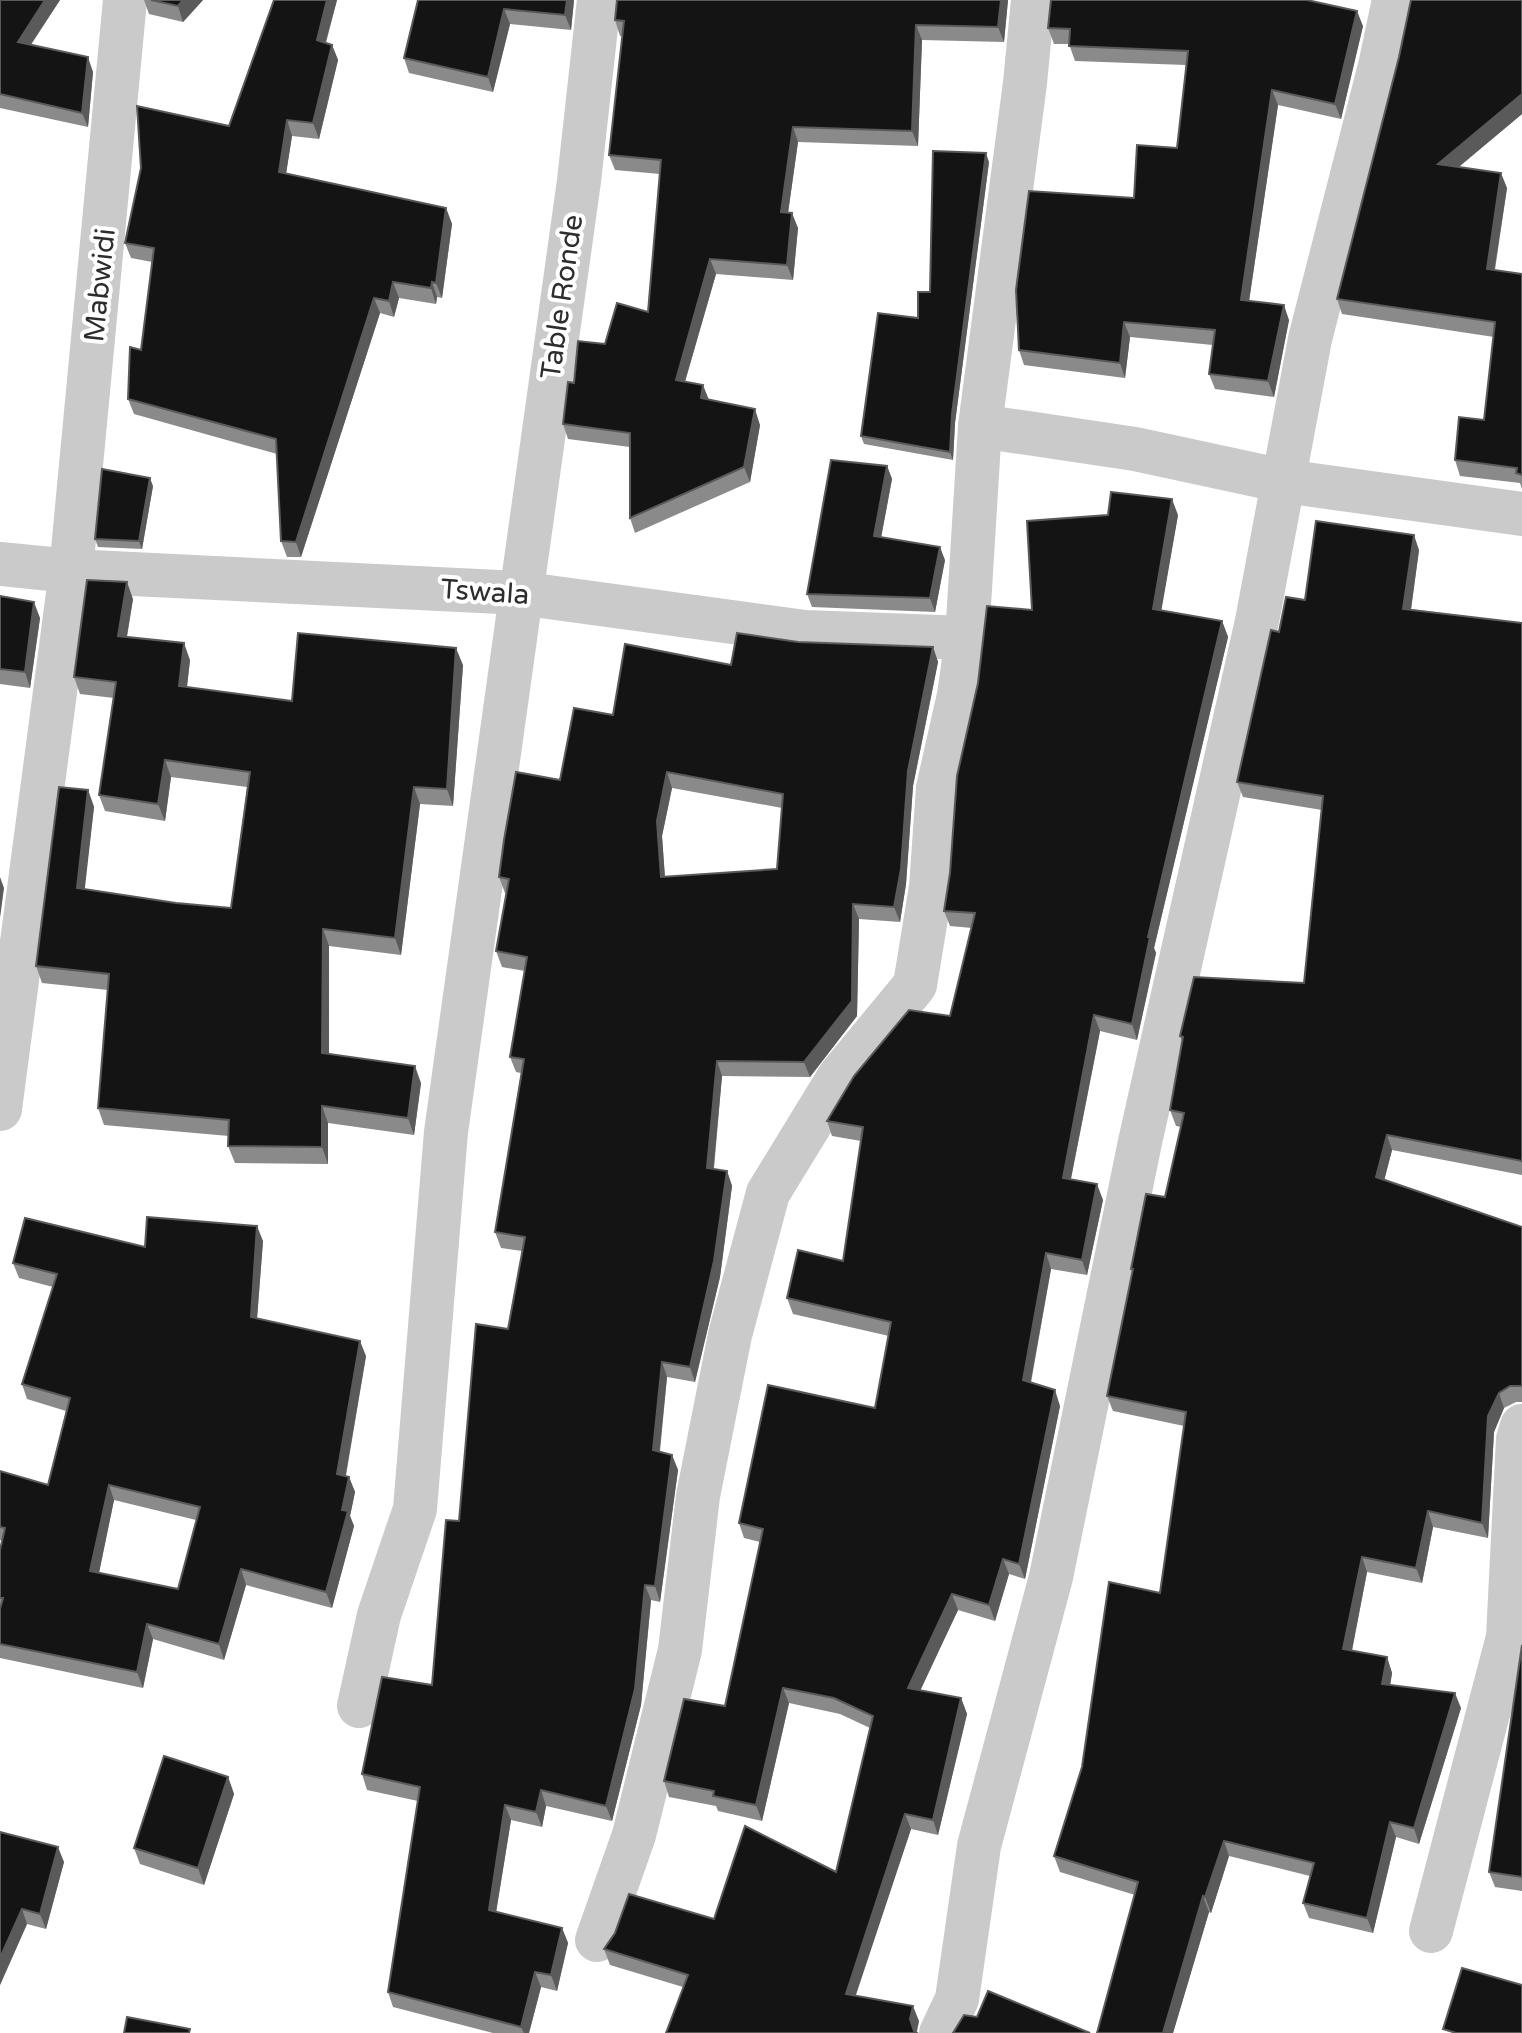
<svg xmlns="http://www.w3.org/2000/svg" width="1522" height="2033" font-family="'Varela Round',sans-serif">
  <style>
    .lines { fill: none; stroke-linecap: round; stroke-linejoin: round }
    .minor { stroke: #cacaca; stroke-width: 44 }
    .wall { fill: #8a8a8a; fill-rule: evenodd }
    .shaded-wall { fill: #5a5a5a }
    .building { fill: #141414; stroke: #5a5a5a; stroke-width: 2; fill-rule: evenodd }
    .labels { text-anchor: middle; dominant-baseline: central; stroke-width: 8; stroke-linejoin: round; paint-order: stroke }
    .street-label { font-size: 28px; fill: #2d2d2d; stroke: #fff }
  </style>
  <rect width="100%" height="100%" fill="#fff"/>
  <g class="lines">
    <g class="minor">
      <polyline points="980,426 1135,449 1284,481 1522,514"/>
      <polyline points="0,564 71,571 519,593 805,632 967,638"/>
      <polyline points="0,1109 71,571 125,0"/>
      <polyline points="359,1706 379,1615 415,1509 446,1132 579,181 599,0"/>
      <polyline points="1431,1931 1508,1637 1518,1439 1522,1426"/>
      <polyline points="597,1940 634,1835 680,1650 698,1496 730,1335 768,1193 839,1077 915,985 931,887 938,788 959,695 967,638 980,426 1025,83 1033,0"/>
      <polyline points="941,2033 957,1999 979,1846 1051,1577 1140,1142 1257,621 1310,339 1380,66 1394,0"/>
    </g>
  </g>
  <g class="wall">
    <polygon points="0,0 60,0 31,45 93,72 88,127 0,108"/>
    <polygon points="144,0 203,0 183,22 149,14"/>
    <polygon points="274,0 337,0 326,43 332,45 338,60 319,139 292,136 286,173 446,208 452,224 442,298 437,297 436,304 399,298 394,317 380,313 301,557 287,557 281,541 277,454 134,414 128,399 141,350 152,262 131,258 125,243 229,126"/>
    <polygon points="418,0 574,0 571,30 510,24 493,92 409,73 404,58"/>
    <polygon points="1008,0 1004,42 922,40 918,146 798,142 788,213 798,228 793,280 716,274 685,382 709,399 760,425 750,482 635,533 630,518 630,447 568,439 563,424 574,383 605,344 648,312 660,174 615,170 609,155 622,36 620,36 615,20"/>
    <polygon points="1522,0 1522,114 1459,167 1507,188 1495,270 1522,274 1522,489 1520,483 1460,476 1455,460 1484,420 1494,337 1342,314 1337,299"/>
    <polygon points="1363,26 1341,119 1278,105 1249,301 1289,320 1274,397 1215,389 1209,374 1213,345 1130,337 1125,378 1024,365 1019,350 1134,198 1177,148 1186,65 1075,61 1069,44 1054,44 1048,28"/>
    <polygon points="989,162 955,423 953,460 864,444 861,436 918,318"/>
    <polygon points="887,466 892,479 881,537 945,560 935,612 812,607 807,594"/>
    <polygon points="153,486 142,549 98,547 95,539"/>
    <polygon points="1178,515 1161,610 1222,621 1228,637 1154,948 1156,953 1137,1040 1100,1031 1071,1179 1103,1200 1087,1275 1051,1269 1031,1383 1060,1406 1025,1579 1009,1574 995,1621 958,1610 920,1690 961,1698 967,1714 938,1835 911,1829 856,1995 919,2021 917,2033 683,1987 610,1965 604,1949 714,1919 836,1872 870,1728 840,1714 789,1703 762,1821 718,1811 716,1806 669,1797 664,1781 725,1706 760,1542 744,1538 739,1523 875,1408 889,1336 793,1314 787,1298 843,1261 861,1141 832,1136 827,1121 950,1016 972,928 950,926 944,911 1032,610"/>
    <polygon points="1419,550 1411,609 1522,623 1522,1175 1392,1150 1384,1180 1522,1227 1522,1402 1516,1402 1504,1408 1494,1432 1488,1538 1433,1527 1422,1583 1367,1572 1352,1651 1387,1657 1392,1673 1390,1685 1461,1708 1419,1844 1396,1837 1373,1933 1309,1918 1303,1903 1310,1876 1229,1856 1211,1913 1209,1912 1173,2033 1097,2033 1135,1895 1060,1872 1054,1856 1160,1593 1184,1426 1113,1411 1107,1396 1133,1274 1131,1269 1165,1197 1181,1127 1176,1126 1170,1110 1182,1041 1180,1036 1304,983 1322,810 1243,797 1237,782 1279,632 1305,600"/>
    <polygon points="0,596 40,618 30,688 0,684"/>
    <polygon points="133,599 127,637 190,660 187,687 292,701 463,665 453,806 420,804 401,955 329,946 329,1054 421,1083 414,1135 328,1123 328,1164 235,1163 228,1146 229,1136 104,1125 98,1108 108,990 42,983 36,966 88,790 94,807 84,889 176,903 231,908 247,787 171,777 165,821 105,811 99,795 114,698 80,694 74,677"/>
    <path d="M798,642L933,647L938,662L913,786L906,884L900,922L859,919L857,1016L810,1077L722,1076L714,1169L727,1171L732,1186L720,1277L695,1382L667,1377L660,1452L672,1455L678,1470L660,1602L651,1600L641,1705L612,1821L546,1806L542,1827L511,1820L496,1912L562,1928L568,1943L557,1991L541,1987L529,2033H493L393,2007L388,1992L418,1801L367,1790L362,1774L432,1685L459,1521L508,1329L522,1251L501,1248L495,1232L521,1073L516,1072L510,1057L525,971L502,967L496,951L507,893H505L499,877L560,780L613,715L731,665ZM672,788L782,808L777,869L665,877L662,836Z"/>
    <path d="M263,1241L257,1318L366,1356L346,1476L349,1477L355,1492L350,1516L354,1526L332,1608L246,1585L224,1660L153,1639L143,1688L0,1658V1550L2,1541L0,1540V1471L48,1485L66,1411L27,1399L22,1384L53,1287L19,1278L13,1263L145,1247ZM114,1500L196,1520L178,1589L99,1573Z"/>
    <polygon points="1522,1645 1522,1891 1495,1887 1489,1872"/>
    <polygon points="228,1777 234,1794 204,1885 140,1864 134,1848"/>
    <polygon points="0,1832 64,1862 46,1929 27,1924 0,1985"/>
  </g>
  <g class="shaded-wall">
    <polygon points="45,0 60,0 23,56 18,42"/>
    <polygon points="183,0 203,0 183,22 178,6"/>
    <polygon points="327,0 337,0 322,55 317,40"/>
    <polygon points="567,0 574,0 571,30 565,15"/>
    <polygon points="1001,0 1008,0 1004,42 998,27"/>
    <polygon points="504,9 510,24 493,92 488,77"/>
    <polygon points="1357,11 1363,26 1341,119 1335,104"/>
    <polygon points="916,25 922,40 918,146 912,131"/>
    <polygon points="332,45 338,60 319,139 313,123"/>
    <polygon points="88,57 93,72 88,127 82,113"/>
    <polygon points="1272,90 1278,105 1247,315 1241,300"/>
    <polygon points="1522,94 1522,114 1444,179 1438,164"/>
    <polygon points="287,120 292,136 284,187 279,172"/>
    <polygon points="793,127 798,142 786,227 781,212"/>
    <polygon points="986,153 989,162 955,423 953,460 950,452 952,414"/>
    <polygon points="1501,173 1507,188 1492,285 1487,269"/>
    <polygon points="446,208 452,224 442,298 436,283"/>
    <polygon points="792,213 798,228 793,280 787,265"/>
    <polygon points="710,259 716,274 681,395 676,380"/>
    <polygon points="393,282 399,298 394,317 389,301"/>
    <polygon points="432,282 437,297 436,304 431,288"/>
    <polygon points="374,298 380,313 301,557 296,542"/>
    <polygon points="1284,305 1289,320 1274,397 1268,381"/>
    <polygon points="1124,322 1130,337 1125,378 1120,363"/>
    <polygon points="703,385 709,400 701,398"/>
    <polygon points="755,409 760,425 750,482 744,467"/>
    <polygon points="887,466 892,479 879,549 874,536"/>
    <polygon points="150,478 153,486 142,549 139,541"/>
    <polygon points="1172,499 1178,515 1159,624 1153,609"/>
    <polygon points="1414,535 1419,550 1409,624 1403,609"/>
    <polygon points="940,547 945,560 935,612 930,598"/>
    <polygon points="127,582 133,599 124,653 118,636"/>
    <polygon points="34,602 40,618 30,688 25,672"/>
    <polygon points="1222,621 1228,637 1154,948 1156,953 1137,1040 1132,1024 1148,937"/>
    <polygon points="184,643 190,660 185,703 179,686"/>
    <polygon points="933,647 938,662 913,786 906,884 900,922 894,907 908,771"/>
    <polygon points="456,648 463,665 453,806 447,789"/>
    <polygon points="165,760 171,777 165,821 158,804"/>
    <polygon points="667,772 672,788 662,836 666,893 661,877 657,821"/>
    <polygon points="414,787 420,804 401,955 395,938"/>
    <polygon points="88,790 94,807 83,905 77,888"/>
    <polygon points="0,877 4,888 0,918"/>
    <polygon points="853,904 859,919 857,1016 810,1077 804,1062"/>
    <polygon points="323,929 329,946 329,1070 322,1053"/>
    <polygon points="1094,1015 1100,1031 1068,1193 1063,1178"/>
    <polygon points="717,1061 722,1076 712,1184 707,1168"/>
    <polygon points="415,1066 421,1083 414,1135 408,1118"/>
    <polygon points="322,1106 328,1123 328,1164 322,1147"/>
    <polygon points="1387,1135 1392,1150 1381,1193 1376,1177"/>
    <polygon points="727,1171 732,1186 720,1277 695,1382 690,1367"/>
    <polygon points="1097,1184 1103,1200 1087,1275 1082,1260"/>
    <polygon points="257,1226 263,1241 256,1332 251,1317"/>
    <polygon points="1046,1253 1051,1269 1028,1396 1023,1380"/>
    <polygon points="360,1341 366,1356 343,1490 337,1474"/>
    <polygon points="662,1362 667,1377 658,1465 653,1450"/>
    <polygon points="1055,1390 1060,1406 1025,1579 1019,1564"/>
    <polygon points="1499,1393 1504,1408 1494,1432 1488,1538 1482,1523 1488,1416"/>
    <polygon points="672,1455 678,1470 660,1602 655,1586"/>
    <polygon points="349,1477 355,1492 350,1516 354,1526 332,1608 326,1592"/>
    <polygon points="109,1485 114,1500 96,1587 90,1571"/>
    <polygon points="1428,1511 1433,1527 1422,1583 1416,1568"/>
    <polygon points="1362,1557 1367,1572 1349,1665 1343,1649"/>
    <polygon points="1003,1559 1009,1574 995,1621 989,1605"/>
    <polygon points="241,1569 246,1585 224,1660 219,1644"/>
    <polygon points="645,1585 651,1600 641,1705 612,1821 606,1806"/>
    <polygon points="952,1594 958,1610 914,1704 908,1688"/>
    <polygon points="147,1624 153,1639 143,1688 137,1672"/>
    <polygon points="1387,1657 1392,1673 1388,1700 1382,1684"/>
    <polygon points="783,1688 789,1703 762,1821 756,1805"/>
    <polygon points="1455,1693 1461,1708 1419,1844 1414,1828"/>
    <polygon points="961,1698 967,1714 938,1835 933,1820"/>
    <polygon points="228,1777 234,1794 204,1885 198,1868"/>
    <polygon points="541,1790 546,1806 542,1827 536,1812"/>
    <polygon points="505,1805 511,1820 494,1925 489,1910"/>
    <polygon points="905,1814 911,1829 851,2009 846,1994"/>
    <polygon points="1390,1822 1396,1837 1373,1933 1367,1918"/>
    <polygon points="1224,1841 1229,1856 1211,1913 1205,1897"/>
    <polygon points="58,1847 64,1862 46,1929 40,1914"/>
    <polygon points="1203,1896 1209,1912 1173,2033 1163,2033"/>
    <polygon points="22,1909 27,1924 0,1985 0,1958"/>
    <polygon points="562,1928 568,1943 557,1991 551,1975"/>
    <polygon points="535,1972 541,1987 529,2033 524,2033 521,2027"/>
    <polygon points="913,2006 919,2021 916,2033 915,2033 910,2019"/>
  </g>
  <g class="building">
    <polygon points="0,0 45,0 18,42 88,57 82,113 0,94"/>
    <polygon points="151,0 183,0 178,6"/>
    <polygon points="274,0 327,0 317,40 332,45 313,123 287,120 279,172 446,208 436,283 432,282 431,288 393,282 389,301 374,298 296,542 281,541 276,439 128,399 130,347 141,350 154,248 125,243 141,168 137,106 229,126"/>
    <polygon points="418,0 567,0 565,15 504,9 488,77 404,58"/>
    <polygon points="617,0 1001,0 998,27 916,25 912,131 793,127 781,212 792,213 787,265 710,259 676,380 703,385 701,398 755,409 744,467 630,518 630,433 563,424 568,382 574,383 578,341 605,344 617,303 648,312 661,160 609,155 624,21 615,20"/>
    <polygon points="1051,0 1307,0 1357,11 1335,104 1272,90 1241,300 1284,305 1268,381 1209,374 1215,330 1124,322 1120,363 1019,350 1016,290 1029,191 1134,198 1137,145 1177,148 1188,51 1069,46 1070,29 1048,28"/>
    <polygon points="1411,0 1522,0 1522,94 1438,164 1501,173 1487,269 1522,274 1522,475 1516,473 1517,468 1455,460 1459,417 1484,420 1495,322 1337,299 1399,57"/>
    <polygon points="933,151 986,153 952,414 950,452 861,436 878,313 918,318 918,292 930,292"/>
    <polygon points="831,460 887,466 874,536 940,547 930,598 807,594"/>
    <polygon points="102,469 150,478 139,541 95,539"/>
    <polygon points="1111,492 1172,499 1153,609 1222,621 1148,937 1150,937 1132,1024 1094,1015 1063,1178 1097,1184 1082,1260 1046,1253 1023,1380 1055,1390 1019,1564 1003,1559 989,1605 952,1594 908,1688 961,1698 933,1820 905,1814 846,1994 913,2006 910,2019 914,2031 917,2033 666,2033 688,1975 604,1949 615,1933 629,1894 714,1919 745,1826 836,1872 873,1716 834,1698 783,1688 756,1805 713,1796 714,1791 664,1781 684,1699 725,1706 763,1529 739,1523 768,1385 875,1408 891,1322 787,1298 798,1250 843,1261 863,1127 827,1121 854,1076 909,1010 950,1016 975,913 944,911 950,873 957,776 978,683 987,606 1032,610 1027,521 1108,515"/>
    <polygon points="1316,521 1414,535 1403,609 1522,623 1522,1161 1387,1135 1376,1177 1522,1227 1522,1386 1510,1386 1499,1393 1488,1416 1482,1523 1428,1511 1416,1568 1362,1557 1343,1649 1387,1657 1382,1684 1455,1693 1414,1828 1390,1822 1367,1918 1303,1903 1314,1863 1224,1841 1205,1897 1203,1896 1163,2033 1097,2033 1138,1882 1054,1856 1082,1767 1109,1582 1160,1593 1186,1412 1107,1396 1133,1269 1131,1269 1146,1194 1165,1197 1184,1113 1170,1110 1183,1037 1180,1036 1194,977 1304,983 1323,796 1237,782 1271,630 1279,632 1286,597 1305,600"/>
    <polygon points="87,580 127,582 118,636 184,643 179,686 292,701 298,633 456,648 447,789 414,787 395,938 323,929 322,1053 415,1066 408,1118 322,1106 322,1147 228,1146 229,1120 98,1108 109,974 36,966 59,787 88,790 77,888 176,903 231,908 250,772 165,760 158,804 99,795 116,682 74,677"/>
    <polygon points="0,596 34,602 25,672 0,669"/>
    <path d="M737,633L798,642L933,647L908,771L901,869L894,907L853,904L852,1001L804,1062L717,1061L707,1168L727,1171L714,1261L690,1367L662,1362L653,1450L672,1455L655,1586L645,1585L635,1689L606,1806L541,1790L536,1812L505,1805L489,1910L562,1928L551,1975L535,1972L521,2027L388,1992L420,1787L362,1774L382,1677L432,1685L446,1520L459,1521L476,1324L508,1329L525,1237L495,1232L524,1059L510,1057L527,957L496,951L509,879L499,877L504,840L516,772L560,780L574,708L613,715L625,644L731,665ZM667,772L783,794L777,869L661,877L657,821Z"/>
    <path d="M147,1217L257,1226L251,1317L360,1341L337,1474L349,1477L342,1510L348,1511L326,1592L241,1569L219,1644L147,1624L137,1672L0,1644V1609L3,1598H0V1550L5,1528L0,1527V1471L48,1485L70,1398L22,1384L57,1274L13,1263L25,1218L145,1247ZM109,1485L200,1507L178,1589L90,1571Z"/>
    <polygon points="1522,1645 1522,1877 1489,1872"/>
    <polygon points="164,1756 228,1777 198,1868 134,1848"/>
    <polygon points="0,1832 58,1847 40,1914 22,1909 0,1958"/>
    <polygon points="1462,1968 1522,1985 1522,2033 1456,2033 1443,2029"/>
    <polygon points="988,1991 1090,2033 953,2033 964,2015 977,2017"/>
    <polygon points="127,2017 190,2029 189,2033 124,2033"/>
  </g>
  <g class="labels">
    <g class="street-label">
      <text transform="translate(100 285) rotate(-84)">Mabwidi</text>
      <text transform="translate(562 297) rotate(-82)">Table Ronde</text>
      <text transform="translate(485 592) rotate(4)">Tswala</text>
    </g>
  </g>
</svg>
